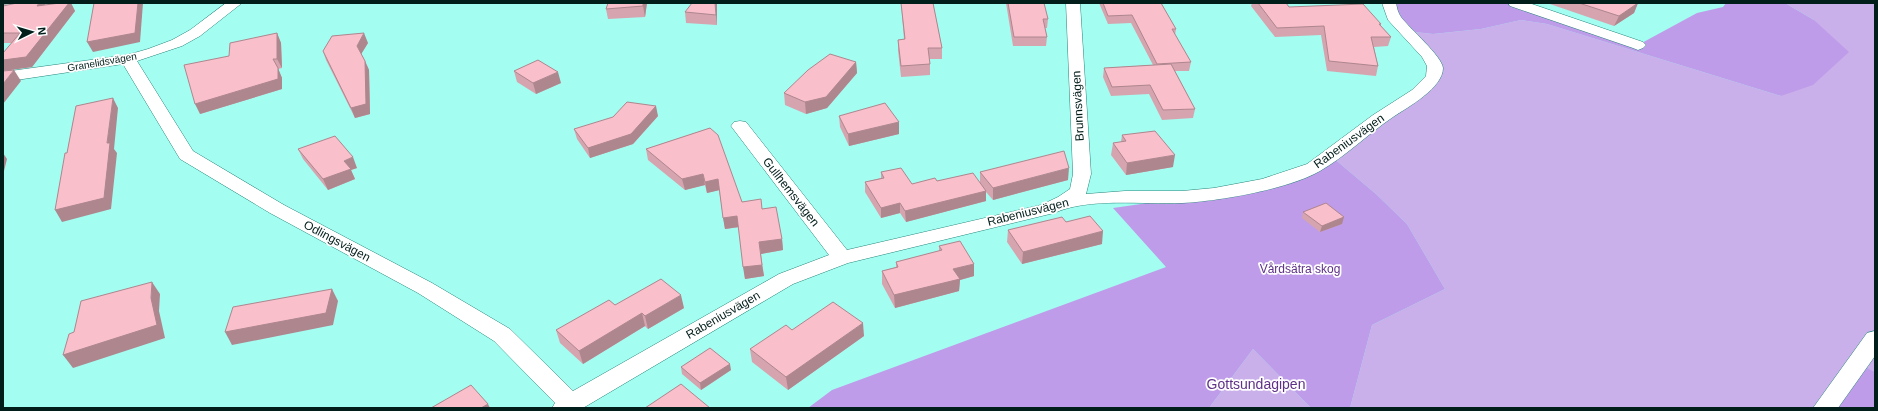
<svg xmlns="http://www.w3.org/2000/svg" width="1878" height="411" font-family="Arial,sans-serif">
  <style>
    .green { fill: #cab0ea }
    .forest { fill: #bf9ce9 }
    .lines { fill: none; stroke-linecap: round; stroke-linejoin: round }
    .street-casing { stroke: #26857b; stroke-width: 1 }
    .street { fill: #fff; fill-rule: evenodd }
    .wall { fill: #d6a4af }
    .shaded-wall { fill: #ae868e }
    .building { fill: #f9bfcb; stroke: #ae868e }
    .labels { text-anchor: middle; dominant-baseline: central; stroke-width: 3.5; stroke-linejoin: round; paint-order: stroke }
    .far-street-label { font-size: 10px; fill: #021e1b; stroke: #fff }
    .street-label { font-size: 12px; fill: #021e1b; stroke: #fff }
    .park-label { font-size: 12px; fill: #5e3088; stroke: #fff }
    .near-park-label { font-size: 14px; fill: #5e3088; stroke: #fff }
  </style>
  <rect width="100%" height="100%" fill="#a4fdf1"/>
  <g class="green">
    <polygon points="1785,3 1875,3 1875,372 1857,363 1825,408 1350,408 1372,325 1445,289 1407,224 1376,194 1331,156 1418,93 1435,66 1406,31 1433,34 1481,29 1521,20 1547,24 1781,96 1814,20"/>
    <polygon points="1253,349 1311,408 1209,408"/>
  </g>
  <g class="forest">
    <polygon points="1389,3 1515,3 1638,45 1697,13 1723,7 1726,3 1785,3 1814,20 1849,52 1813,85 1781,96 1547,24 1521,20 1481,29 1433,34 1406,31"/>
    <polygon points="1331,156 1376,194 1407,224 1445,289 1372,325 1350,408 1311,408 1253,349 1209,408 808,408 832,390 1166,267 1113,208 1239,190"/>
    <polygon points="1858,363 1875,372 1875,408 1825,408"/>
  </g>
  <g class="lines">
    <defs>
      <g id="street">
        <path d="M226,3H242L200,36L182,46L137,61L193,151L284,205L432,283L510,329L573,391L779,274L829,255L734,130L731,126L734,122L740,121L746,122L847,250L1041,205L1058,197L1070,189L1073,174L1066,3H1080L1091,174L1086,194L1125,191H1182L1214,188L1262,179L1307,164L1373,115L1412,90L1426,76L1427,66L1422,57L1388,20L1382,3H1396C1397,8 1398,13 1401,17C1409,28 1442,56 1443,68C1443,88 1408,107 1393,117C1368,134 1346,156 1320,171C1289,189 1219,201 1182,203C1143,205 1090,197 1054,213L848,263L793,284L583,408H552L555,403L494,341L418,293L270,213L180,159L123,64L3,82V72L127,55L148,49L172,40L190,30Z"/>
        <polygon points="1508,3 1529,3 1643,42 1646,45 1643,48 1638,50 1633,48 1510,6"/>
        <polygon points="1875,331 1875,356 1838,408 1813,408 1867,333"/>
      </g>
    </defs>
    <use href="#street" class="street-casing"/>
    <use href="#street" class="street"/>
  </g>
  <g class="wall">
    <polygon points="60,3 71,3 75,11 32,67 3,71 3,53 12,43 3,43 3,6 45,5"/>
    <polygon points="608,3 647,3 645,17 608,19 606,9"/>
    <polygon points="717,3 717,25 686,23 685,12"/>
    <polygon points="901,3 933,3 942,48 942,59 929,59 930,64 930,75 901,77 898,50 898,40 904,39"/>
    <polygon points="1006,3 1044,3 1048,19 1047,28 1045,28 1047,37 1046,46 1013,46"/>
    <polygon points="1099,3 1161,3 1176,29 1175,35 1191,62 1189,71 1175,71 1195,109 1193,118 1162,120 1149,94 1111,96 1103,77 1104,68 1153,65 1131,23 1108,24"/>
    <polygon points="1252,3 1286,3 1289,7 1381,24 1381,26 1391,37 1388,46 1374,47 1378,66 1376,76 1327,71 1321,35 1275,37 1251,6"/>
    <polygon points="1547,3 1638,3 1634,13 1614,26"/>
    <polygon points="277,33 281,43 282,68 278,69 282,78 282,89 200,114 229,56"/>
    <polygon points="368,43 361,54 365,61 369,70 370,114 355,118 326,60 323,51"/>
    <polygon points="856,62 857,73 827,108 806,114 785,105 784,93"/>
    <polygon points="514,71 561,83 536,94 517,82"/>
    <polygon points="658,116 633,144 590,158 577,139 574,129"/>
    <polygon points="839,116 899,134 849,146 840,127"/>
    <polygon points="710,128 742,202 762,209 782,239 783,250 761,254 764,276 745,279 739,227 725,229 719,190 707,193 705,185 685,190 648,160 646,149"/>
    <polygon points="1122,135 1173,167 1126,175 1111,155 1113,143 1121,142"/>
    <polygon points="298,149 357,168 351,170 355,179 328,190 303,159"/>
    <polygon points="881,172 912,184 937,181 980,182 980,172 1068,180 993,200 986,192 986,201 906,222 900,213 881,218 865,192 865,182 881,178"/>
    <polygon points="1303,212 1342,224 1320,232 1302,218"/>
    <polygon points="1066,222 1102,244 1022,264 1007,242 1008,230"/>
    <polygon points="939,246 974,276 960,280 959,291 895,308 882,284 882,271 896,267 896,262 939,251"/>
    <polygon points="615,305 684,308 648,329 645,326 583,364 560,343 556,330"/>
    <polygon points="792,330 864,336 788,390 752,362 750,349"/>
    <polygon points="681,367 731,370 701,390 682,374"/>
  </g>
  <g class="shaded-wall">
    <polygon points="3,3 14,3 3,5"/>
    <polygon points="39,3 44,3 47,7 37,6"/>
    <polygon points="69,3 71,3 75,11 32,67 3,71 3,60"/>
    <polygon points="138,3 143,3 140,42 93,52 87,42"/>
    <polygon points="643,3 647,3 645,17 643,6"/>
    <polygon points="715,3 717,3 717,25 716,15"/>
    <polygon points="1638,3 1634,13 1614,26 1619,16"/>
    <polygon points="277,33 281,43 282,68 277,59"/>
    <polygon points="364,33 368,43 360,56 357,46"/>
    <polygon points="365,61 369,70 370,114 355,118 351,108"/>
    <polygon points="856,62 857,73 827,108 806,114 805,102"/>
    <polygon points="278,68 282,78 282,89 200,114 195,104"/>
    <polygon points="14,70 21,81 3,104 3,84"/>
    <polygon points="558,72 561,83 536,94 533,83"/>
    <polygon points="113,98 118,108 114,149 117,153 111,209 62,222 55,210 107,143"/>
    <polygon points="656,106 658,116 633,144 590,158 588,148"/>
    <polygon points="899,122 899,134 849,146 848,134"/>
    <polygon points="3,153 7,159 3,175"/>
    <polygon points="1175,155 1173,167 1126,175 1127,163"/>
    <polygon points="353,157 357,168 351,170 355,179 328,190 323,179 344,161"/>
    <polygon points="1069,168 1068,180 993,200 993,188"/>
    <polygon points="703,174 705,185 685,190 682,179"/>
    <polygon points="718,179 720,190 707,193 705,182"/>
    <polygon points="986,191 986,201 906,222 905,211"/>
    <polygon points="900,203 900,213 881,218 881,208"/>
    <polygon points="737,216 739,227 725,229 723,218"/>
    <polygon points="1344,217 1342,224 1320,232 1322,226"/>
    <polygon points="1103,231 1102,244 1022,264 1023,252"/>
    <polygon points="782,239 783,250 761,254 759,242"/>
    <polygon points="974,264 974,276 960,280 959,291 895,308 894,295 953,269"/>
    <polygon points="762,265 764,276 745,279 743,267"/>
    <polygon points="152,282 160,294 159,311 165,338 73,368 63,355 151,298"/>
    <polygon points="332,289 338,301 333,325 232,345 225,332"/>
    <polygon points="681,295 684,308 648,329 645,316"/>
    <polygon points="642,313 645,326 583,364 579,351"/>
    <polygon points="863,323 864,336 788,390 786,377"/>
    <polygon points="730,364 731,370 701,390 700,383"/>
    <polygon points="488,404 490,408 481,408"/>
  </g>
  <g class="building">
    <polygon points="17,3 39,3 37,6 60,3 69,3 26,57 3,60 3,53 20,33 3,33 3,6"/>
    <polygon points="94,3 138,3 135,33 87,42"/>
    <polygon points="608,3 643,3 643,6 606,9"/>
    <polygon points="692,3 715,3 716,15 685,12"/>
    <polygon points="901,3 933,3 942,48 928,48 930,64 901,66 898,40 905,39"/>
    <polygon points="1008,3 1044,3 1048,19 1043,19 1047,37 1014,37"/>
    <polygon points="1103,3 1161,3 1176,29 1172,29 1191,62 1157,64 1132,15 1108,16"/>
    <polygon points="1258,3 1286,3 1289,7 1363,4 1381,24 1379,24 1391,37 1371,37 1378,66 1329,61 1324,26 1277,28"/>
    <polygon points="1579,3 1638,3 1619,16"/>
    <polygon points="277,33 277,59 273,59 278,68 278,79 195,104 184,65 229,56 230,43"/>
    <polygon points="364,33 357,46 365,61 366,104 351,108 323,51 332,36"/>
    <polygon points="830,54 856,62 826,97 805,102 784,93 808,70"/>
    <polygon points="538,60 558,72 533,83 514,71"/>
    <polygon points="1171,64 1195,109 1163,110 1150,85 1112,87 1104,68"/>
    <polygon points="14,70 3,84 3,71"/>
    <polygon points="113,98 107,143 110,143 104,198 55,210 65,153 67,153 76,106"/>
    <polygon points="627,102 656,106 631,134 588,148 574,129 613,117"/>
    <polygon points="885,103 899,122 848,134 839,116"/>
    <polygon points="710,128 718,135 742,202 761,199 762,209 776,207 782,239 759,242 762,265 743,267 737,216 723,218 718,179 705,182 703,174 682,179 646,149"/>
    <polygon points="1155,131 1175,155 1127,163 1113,143 1126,141 1122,135"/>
    <polygon points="335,136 353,157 344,161 351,169 323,179 298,149"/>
    <polygon points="1064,151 1069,168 993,188 980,172"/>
    <polygon points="901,168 912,184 935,178 937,181 973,173 986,191 905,211 900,203 881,208 865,182 884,178 881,172"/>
    <polygon points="1326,203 1344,217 1322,226 1303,212"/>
    <polygon points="1090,216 1103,231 1023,252 1008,230 1062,217 1066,222"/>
    <polygon points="960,241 974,264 953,269 960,279 894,295 882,271 898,267 896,262 942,250 939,246"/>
    <polygon points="661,279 681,295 645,316 642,313 579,351 556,330 609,300 615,305"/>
    <polygon points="152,282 151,298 157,325 63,355 69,334 74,332 81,301"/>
    <polygon points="332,289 326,313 225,332 233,307"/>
    <polygon points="833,302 863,323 786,377 750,349 786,325 792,330"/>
    <polygon points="710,348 730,364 700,383 681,367"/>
    <polygon points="681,384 710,408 645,408"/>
    <polygon points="471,385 488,404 481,408 431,408"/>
  </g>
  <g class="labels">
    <g class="far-street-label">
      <text transform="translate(102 62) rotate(-10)">Granelidsvägen</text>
    </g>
    <g class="street-label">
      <text transform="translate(1078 106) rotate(-93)">Brunnsvägen</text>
      <text transform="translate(1349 141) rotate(-36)">Rabeniusvägen</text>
      <text transform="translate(791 192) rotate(52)">Gullhemsvägen</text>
      <text transform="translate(1028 212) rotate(-14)">Rabeniusvägen</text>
      <text transform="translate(337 241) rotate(28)">Odlingsvägen</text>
      <text transform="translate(723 315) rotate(-30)">Rabeniusvägen</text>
    </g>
    <g class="park-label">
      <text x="1300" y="269">Vårdsätra skog</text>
    </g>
    <g class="near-park-label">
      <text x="1256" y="384">Gottsundagipen</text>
    </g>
  </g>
  <rect width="1878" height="411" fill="none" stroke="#021e1b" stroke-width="8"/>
  <g transform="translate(32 32) rotate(85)" stroke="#ffffff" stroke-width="3" paint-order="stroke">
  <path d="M0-3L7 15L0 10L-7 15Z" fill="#021e1b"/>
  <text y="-6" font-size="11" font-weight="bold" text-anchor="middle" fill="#021e1b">N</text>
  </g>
</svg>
